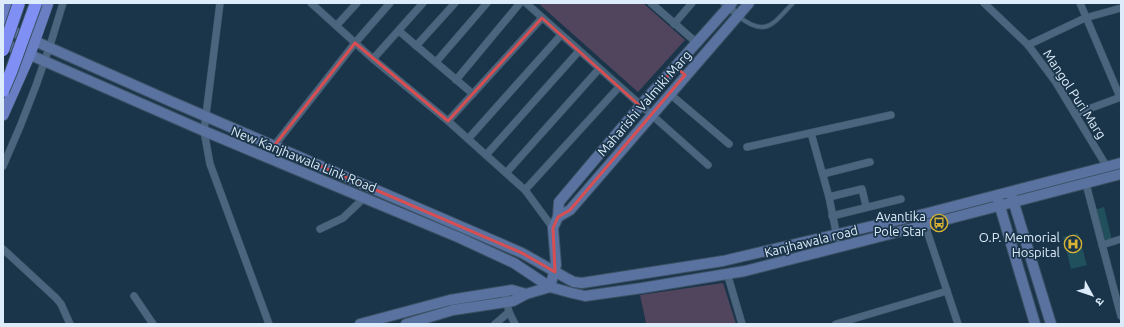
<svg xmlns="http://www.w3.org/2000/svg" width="1124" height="327" font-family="Ubuntu,'Noto Sans Devanagari',sans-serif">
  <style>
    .green { fill: #51455d }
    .building { fill: #1f505b }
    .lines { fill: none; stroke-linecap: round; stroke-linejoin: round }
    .lane-casing { stroke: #3b5164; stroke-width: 5 }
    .street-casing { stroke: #3b5164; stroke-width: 8 }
    .secondary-casing { stroke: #3b5164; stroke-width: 12 }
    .primary-casing { stroke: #3b5164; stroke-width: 12 }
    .lane { stroke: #4a657d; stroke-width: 3.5 }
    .street { stroke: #4a657d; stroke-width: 7 }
    .secondary { stroke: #5a72a0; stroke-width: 10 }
    .primary { stroke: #6a7ec4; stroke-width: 11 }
    .highway-bridge-casing { stroke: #3b5164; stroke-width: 14; stroke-linecap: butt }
    .highway-bridge { stroke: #808ff3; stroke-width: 12 }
    .marked { fill: none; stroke: #d74f52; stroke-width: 3; stroke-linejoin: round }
    .labels { text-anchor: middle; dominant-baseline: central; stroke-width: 3.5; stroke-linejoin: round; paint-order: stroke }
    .street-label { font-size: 13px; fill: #dcecfa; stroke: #1a3449 }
    .poi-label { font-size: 13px; fill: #dcecfa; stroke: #1a3449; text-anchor: end }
  </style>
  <rect width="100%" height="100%" fill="#1a3449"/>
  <g class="green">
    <polygon points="538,3 643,3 685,40 638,92"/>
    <polygon points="723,283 736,324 645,324 646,323 640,295"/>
  </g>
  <g class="building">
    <polygon points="1104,207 1112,240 1103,243 1094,210"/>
    <polygon points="1078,233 1087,265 1071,269 1063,237"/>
  </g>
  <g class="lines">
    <defs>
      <path id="lane" d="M738,16C766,38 773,24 793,3"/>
      <g id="street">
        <polyline points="220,3 204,131 210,164 269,324"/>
        <polyline points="311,3 373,59 448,121 525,190 553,228"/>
        <polyline points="526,3 708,165"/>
        <polyline points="651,3 697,43"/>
        <polyline points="724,3 738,15"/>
        <polyline points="984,3 1028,45 1055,81 1107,167"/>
        <polyline points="1080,3 1120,97"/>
        <polyline points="674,24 692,3"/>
        <polyline points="337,25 357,3"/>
        <polyline points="399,31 473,94"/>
        <polyline points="1028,45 1085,18 1121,8"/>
        <polyline points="416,46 455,3"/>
        <polyline points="373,59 423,3"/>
        <polyline points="436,62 487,3"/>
        <polyline points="456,80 520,3"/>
        <polyline points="670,94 729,144"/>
        <polyline points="1075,114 1121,97"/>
        <polyline points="448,121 542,18"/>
        <polyline points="811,133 829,197 839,247"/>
        <polyline points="468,139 561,35"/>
        <polyline points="274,146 355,43 390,3"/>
        <polyline points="747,147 891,115"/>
        <polyline points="486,155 579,51"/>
        <path d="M3,166C27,113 47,59 63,3"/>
        <polyline points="506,173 599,69"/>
        <polyline points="823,174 870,162"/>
        <polyline points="1086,184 1121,316"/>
        <polyline points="525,190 619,87"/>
        <polyline points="829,197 862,189 866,206"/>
        <polyline points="832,216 901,199"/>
        <polyline points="925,225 958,324"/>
        <polyline points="320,229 343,218 365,197"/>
        <polyline points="1102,245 1121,239"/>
        <polyline points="3,249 56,298 61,304 70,324"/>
        <polyline points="727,273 742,324"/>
        <polyline points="134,296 153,324"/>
        <polyline points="506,298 509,312 515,324"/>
        <polyline points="495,324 509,312"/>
        <polyline points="836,324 947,291"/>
      </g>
      <g id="secondary">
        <polyline points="3,27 170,101 522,253 568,279 574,282 582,283 723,261 928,213 1121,163"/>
        <polyline points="3,43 204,131 460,238 514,263 550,287 572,293 585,296 642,288 745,271 925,225 1121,174"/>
        <polyline points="1012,197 1051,324"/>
        <polyline points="998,200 1035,324"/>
        <polyline points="558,217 570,210 749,3"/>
        <polyline points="550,287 556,265 553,228 558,217 559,202 640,106 732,3"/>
        <polyline points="360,324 450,300 512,290 526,294"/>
        <polyline points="406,324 453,310 513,301 526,294 550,287"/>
      </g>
      <g id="primary">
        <polyline points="3,22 9,3"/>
        <polyline points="3,115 30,54 48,3"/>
      </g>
    </defs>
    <use href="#lane" class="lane-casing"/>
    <use href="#street" class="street-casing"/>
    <use href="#secondary" class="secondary-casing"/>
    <use href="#primary" class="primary-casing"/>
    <use href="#lane" class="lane"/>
    <use href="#street" class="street"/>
    <use href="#secondary" class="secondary"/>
    <use href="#primary" class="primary"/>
    <defs>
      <g id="highway-bridge">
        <polyline points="3,50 19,3"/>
        <polyline points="3,91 11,72 36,3"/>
      </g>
    </defs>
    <use href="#highway-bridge" class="highway-bridge-casing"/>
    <use href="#highway-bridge" class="highway-bridge"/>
  </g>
  <path class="marked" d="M542,18L640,106L676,67L685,75L570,210L558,217L553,228L555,272L522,253L274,146L355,43L448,121Z"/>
  <defs>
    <symbol id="bus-ring" viewBox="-11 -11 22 22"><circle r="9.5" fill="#1a3449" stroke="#d9b334" stroke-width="1.5"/><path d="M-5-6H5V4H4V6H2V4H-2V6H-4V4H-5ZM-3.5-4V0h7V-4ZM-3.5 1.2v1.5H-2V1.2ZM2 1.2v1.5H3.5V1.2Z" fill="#d9b334"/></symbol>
    <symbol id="hospital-ring" viewBox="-11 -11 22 22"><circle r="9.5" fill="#1a3449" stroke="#d9b334" stroke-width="1.5"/><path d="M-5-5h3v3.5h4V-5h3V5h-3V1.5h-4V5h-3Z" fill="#d9b334"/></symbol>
  </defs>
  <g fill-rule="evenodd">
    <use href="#bus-ring" x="929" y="213" width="20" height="20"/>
    <use href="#hospital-ring" x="1063" y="234" width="20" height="20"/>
  </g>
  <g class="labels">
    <g class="street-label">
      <text transform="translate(1075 94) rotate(57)">Mangol Puri Marg</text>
      <text transform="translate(644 103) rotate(-49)">Maharishi Valmiki Marg</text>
      <text transform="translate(304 159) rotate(22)">New Kanjhawala Link Road</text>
      <text transform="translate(811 241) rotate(-14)">Kanjhawala road</text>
    </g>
    <g class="poi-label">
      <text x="926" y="216">Avantika<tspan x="926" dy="15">Pole Star</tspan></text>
      <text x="1060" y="237">O.P. Memorial<tspan x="1060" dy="15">Hospital</tspan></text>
    </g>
  </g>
  <rect width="1124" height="327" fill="none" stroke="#dcecfa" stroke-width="8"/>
  <g transform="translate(1092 295) rotate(130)" stroke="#1a3449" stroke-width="3" paint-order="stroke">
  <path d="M0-3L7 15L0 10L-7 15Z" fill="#dcecfa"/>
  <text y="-6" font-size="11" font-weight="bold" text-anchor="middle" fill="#dcecfa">उ</text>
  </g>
</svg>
